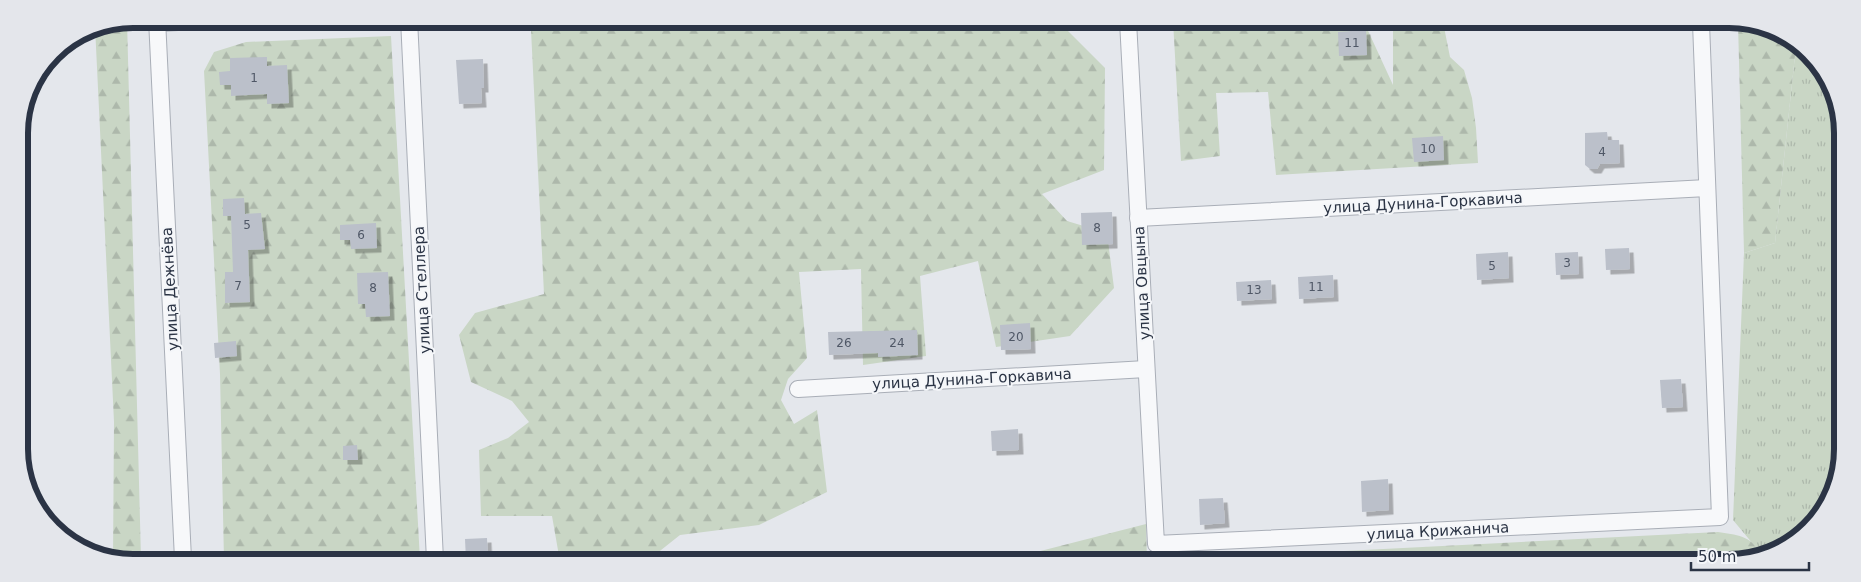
<svg xmlns="http://www.w3.org/2000/svg" width="1861" height="582" font-family="'DejaVu Sans',sans-serif">
  <style>
    .grass { fill: url(#grass-tufts) }
    .forest { fill: url(#forest-firs) }
    .building { fill: #bbc0ca; filter: url(#shadow) }
    .lines { fill: none; stroke-linecap: round; stroke-linejoin: round }
    .street-casing { stroke: #a9aeb7; stroke-width: 18 }
    .street { stroke: #f7f8fa; stroke-width: 16 }
    .labels { text-anchor: middle; dominant-baseline: central; stroke-width: 4; stroke-linejoin: round; paint-order: stroke }
    .number-label { font-size: 12px; fill: #4f5766 }
    .street-label { font-size: 15px; fill: #2b3445; stroke: #f4f6f9 }
    .rim { fill: none; stroke: #2b3445; stroke-width: 6 }
  </style>
  <defs>
    <pattern id="grass-tufts" width="24" height="20" patternUnits="userSpaceOnUse" patternTransform="scale(1.25)"><rect width="24" height="20" fill="#c9d6c5"/><path d="M3 7l-1-3M5 7V3M7 7l1-3M15 17l-1-3M17 17v-4M19 17l1-3" fill="none" stroke="#adb8ab"/></pattern>
    <pattern id="forest-firs" width="22" height="20" patternUnits="userSpaceOnUse" patternTransform="scale(1.25)"><rect width="22" height="20" fill="#c9d6c5"/><path d="M5 1l3.5 6h-7zM16 11l3.5 6h-7z" fill="#adb8ab"/></pattern>
    <filter id="shadow"><feDropShadow dx="4.5" dy="4.5" stdDeviation="0" flood-color="#0004"/></filter>
  </defs>
  <rect width="100%" height="100%" fill="#e4e7ec"/>
  <polygon class="grass" points="1796,46 1814,57 1840,111 1838,479 1798,539 1759,554 1758,550 1733,520 1744,253 1775,243"/>
  <g class="forest">
    <polygon points="127,20 141,559 113,559 114,422 95,26"/>
    <polygon points="766,20 1058,21 1105,68 1104,170 1042,194 1067,221 1107,233 1114,288 1070,336 996,347 978,261 920,276 926,356 863,365 861,269 799,272 807,358 788,379 781,400 794,424 817,410 827,492 759,525 680,535 651,558 640,561 564,560 559,556 552,516 481,516 479,450 508,438 529,422 512,401 471,382 459,335 475,313 544,294 531,30"/>
    <polygon points="1173,21 1364,22 1393,85 1393,22 1443,22 1450,57 1464,70 1472,98 1476,128 1478,163 1276,175 1268,92 1216,93 1220,156 1181,161"/>
    <polygon points="1738,23 1758,23 1796,46 1775,243 1744,253"/>
    <polygon points="391,36 420,560 224,560 220,374 204,71 214,52 246,42"/>
    <path d="M1146,524L1147,561L1718,532C1735,535 1753,535 1759,554L1735,563L1001,561Z"/>
  </g>
  <g class="building">
    <polygon points="1366,30 1367,55 1339,56 1338,32"/>
    <polygon points="267,57 267,66 287,65 289,103 267,104 267,94 231,96 231,85 220,85 219,72 230,71 230,58"/>
    <polygon points="483,59 484,88 481,88 482,103 459,104 456,60"/>
    <polygon points="1607,132 1608,140 1619,140 1620,163 1600,164 1597,169 1590,169 1585,165 1585,133"/>
    <polygon points="1443,136 1444,160 1414,162 1412,138"/>
    <polygon points="244,198 245,214 261,213 265,249 248,250 250,302 225,303 225,272 233,272 231,216 223,216 223,199"/>
    <polygon points="1112,212 1113,244 1082,245 1081,213"/>
    <polygon points="376,223 377,248 351,249 350,240 340,240 340,225"/>
    <polygon points="1629,248 1630,269 1606,270 1605,249"/>
    <polygon points="1508,252 1509,278 1477,280 1476,254"/>
    <polygon points="1578,252 1579,274 1556,275 1555,253"/>
    <polygon points="388,272 390,316 366,317 365,304 358,304 357,273"/>
    <polygon points="1333,275 1334,297 1299,299 1298,277"/>
    <polygon points="1271,280 1272,299 1237,301 1236,282"/>
    <polygon points="1030,323 1031,349 1001,350 1000,325"/>
    <polygon points="917,330 918,355 878,357 878,353 829,355 828,332"/>
    <polygon points="236,341 237,356 215,358 214,343"/>
    <polygon points="1681,379 1683,407 1662,408 1660,380"/>
    <polygon points="1018,429 1019,450 992,451 991,431"/>
    <polygon points="357,445 358,460 343,460 343,446"/>
    <polygon points="1388,479 1389,510 1362,512 1361,481"/>
    <polygon points="1223,498 1225,523 1200,525 1199,499"/>
    <polygon points="487,538 488,560 466,560 465,539"/>
  </g>
  <g class="lines">
    <defs>
      <g id="street">
        <polyline points="157,19 183,559"/>
        <polyline points="409,19 435,560"/>
        <polyline points="1128,21 1156,544 1720,517 1701,23"/>
        <polyline points="158,23 238,19"/>
        <polyline points="1138,218 1707,188"/>
        <polyline points="798,389 1146,369"/>
      </g>
    </defs>
    <use href="#street" class="street-casing"/>
    <use href="#street" class="street"/>
  </g>
  <g class="labels">
    <g class="number-label">
      <text x="1352" y="43">11</text>
      <text x="254" y="78">1</text>
      <text x="1428" y="149">10</text>
      <text x="1602" y="152">4</text>
      <text x="247" y="225">5</text>
      <text x="1097" y="228">8</text>
      <text x="361" y="235">6</text>
      <text x="1567" y="263">3</text>
      <text x="1492" y="266">5</text>
      <text x="238" y="286">7</text>
      <text x="1316" y="287">11</text>
      <text x="373" y="288">8</text>
      <text x="1254" y="290">13</text>
      <text x="1016" y="337">20</text>
      <text x="844" y="343">26</text>
      <text x="897" y="343">24</text>
    </g>
    <g class="street-label">
      <text transform="translate(1423 203) rotate(-3)">улица Дунина-Горкавича</text>
      <text transform="translate(1142 283) rotate(-93)">улица Овцына</text>
      <text transform="translate(170 289) rotate(-93)">улица Дежнёва</text>
      <text transform="translate(422 290) rotate(-93)">улица Стеллера</text>
      <text transform="translate(972 379) rotate(-3)">улица Дунина-Горкавича</text>
      <text transform="translate(1438 531) rotate(-3)">улица Крижанича</text>
    </g>
  </g>
  <path d="M0 0H1861V582H0ZM133 28H1729A105 105 0 0 1 1834 133V449A105 105 0 0 1 1729 554H133A105 105 0 0 1 28 449V133A105 105 0 0 1 133 28Z" fill="#e4e6eb" fill-rule="evenodd"/>
  <path class="rim" d="M133 28H1729A105 105 0 0 1 1834 133V449A105 105 0 0 1 1729 554H133A105 105 0 0 1 28 449V133A105 105 0 0 1 133 28Z"/>
  <path d="M1691 562v8h118v-8" fill="none" stroke="#2b3445" stroke-width="2.5"/>
  <text x="1698" y="562" font-size="15" fill="#2b3445" stroke="#f4f6f9" stroke-width="4" paint-order="stroke">50 m</text>
</svg>
